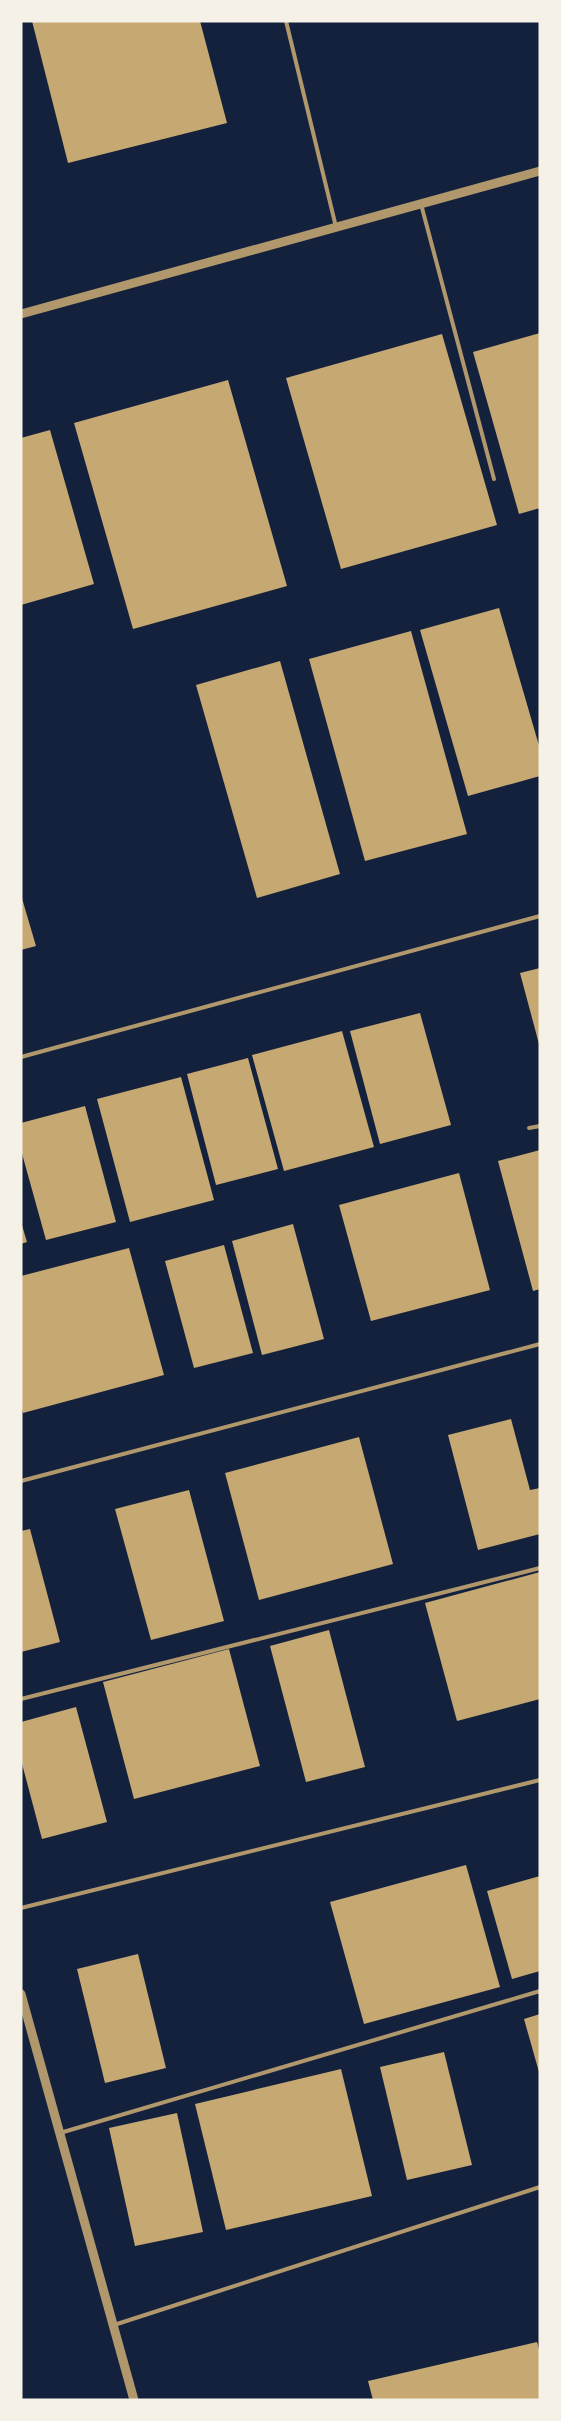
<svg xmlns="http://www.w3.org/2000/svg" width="561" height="2421" font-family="'Golos Text',sans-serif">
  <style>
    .building { fill: #c6a872 }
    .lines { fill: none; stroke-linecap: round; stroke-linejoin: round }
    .service { stroke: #b1986c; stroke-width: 4 }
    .tertiary { stroke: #b1986c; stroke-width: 9 }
  </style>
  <rect width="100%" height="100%" fill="#14213d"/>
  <g class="building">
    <polygon points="32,21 200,21 227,123 68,163"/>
    <polygon points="540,333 540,508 519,514 473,352"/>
    <polygon points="442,334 497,525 341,569 286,378"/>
    <polygon points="228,380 287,586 133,629 74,423"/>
    <polygon points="50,430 94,584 21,605 21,438"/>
    <polygon points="499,608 540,749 540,776 468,796 420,630"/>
    <polygon points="411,631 467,834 365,861 309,659"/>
    <polygon points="280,661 340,874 257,898 196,685"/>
    <polygon points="21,895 36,946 21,950"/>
    <polygon points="540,968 540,1044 539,1044 520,973"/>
    <polygon points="420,1013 451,1125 380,1144 350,1031"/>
    <polygon points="342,1031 374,1147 284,1171 252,1055"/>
    <polygon points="248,1058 278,1169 216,1185 187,1074"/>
    <polygon points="181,1077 214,1200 130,1222 97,1099"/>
    <polygon points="85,1106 116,1222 46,1240 21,1150 21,1123"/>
    <polygon points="540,1150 540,1289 533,1291 498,1161"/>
    <polygon points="459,1173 490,1290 371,1321 339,1205"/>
    <polygon points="21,1222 27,1242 21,1244"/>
    <polygon points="293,1224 324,1339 262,1355 232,1241"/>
    <polygon points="224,1245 253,1353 194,1368 165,1261"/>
    <polygon points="129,1248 164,1375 23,1413 21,1406 21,1276"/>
    <polygon points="511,1419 530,1490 540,1488 540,1534 478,1550 448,1435"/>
    <polygon points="359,1437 393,1564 259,1600 225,1473"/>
    <polygon points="189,1490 224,1621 151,1640 115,1509"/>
    <polygon points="30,1529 60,1642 21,1652 21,1531"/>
    <polygon points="540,1572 540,1699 457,1721 425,1603"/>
    <polygon points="329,1630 365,1767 306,1782 270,1646"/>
    <polygon points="229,1649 260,1766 134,1799 103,1682"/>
    <polygon points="76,1707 107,1822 42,1839 21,1760 21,1722"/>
    <polygon points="466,1865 500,1987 364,2024 330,1902"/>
    <polygon points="540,1876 540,1971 512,1979 487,1891"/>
    <polygon points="138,1954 166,2068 105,2083 77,1969"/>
    <polygon points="540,2014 540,2071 539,2072 524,2019"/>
    <polygon points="444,2052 472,2165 407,2180 380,2067"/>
    <polygon points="341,2069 372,2196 226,2230 195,2104"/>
    <polygon points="177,2113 203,2232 135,2246 109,2128"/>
    <polygon points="537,2342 540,2353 540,2400 373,2400 368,2381"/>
  </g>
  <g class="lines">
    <g class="service">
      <polyline points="286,21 336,227"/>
      <polyline points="421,204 494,479"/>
      <polyline points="21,1057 540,916"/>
      <polyline points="529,1128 540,1126"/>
      <polyline points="21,1481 540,1344"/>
      <polyline points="21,1699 540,1568"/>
      <polyline points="21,1908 540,1780"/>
      <polyline points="60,2133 540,1991"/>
      <polyline points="114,2325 540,2187"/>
    </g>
    <g class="tertiary">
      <polyline points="21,314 540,171"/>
      <polyline points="21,1994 134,2400"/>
    </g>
  </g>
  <rect width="561" height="2421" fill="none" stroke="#f6f1e7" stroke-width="45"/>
</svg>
